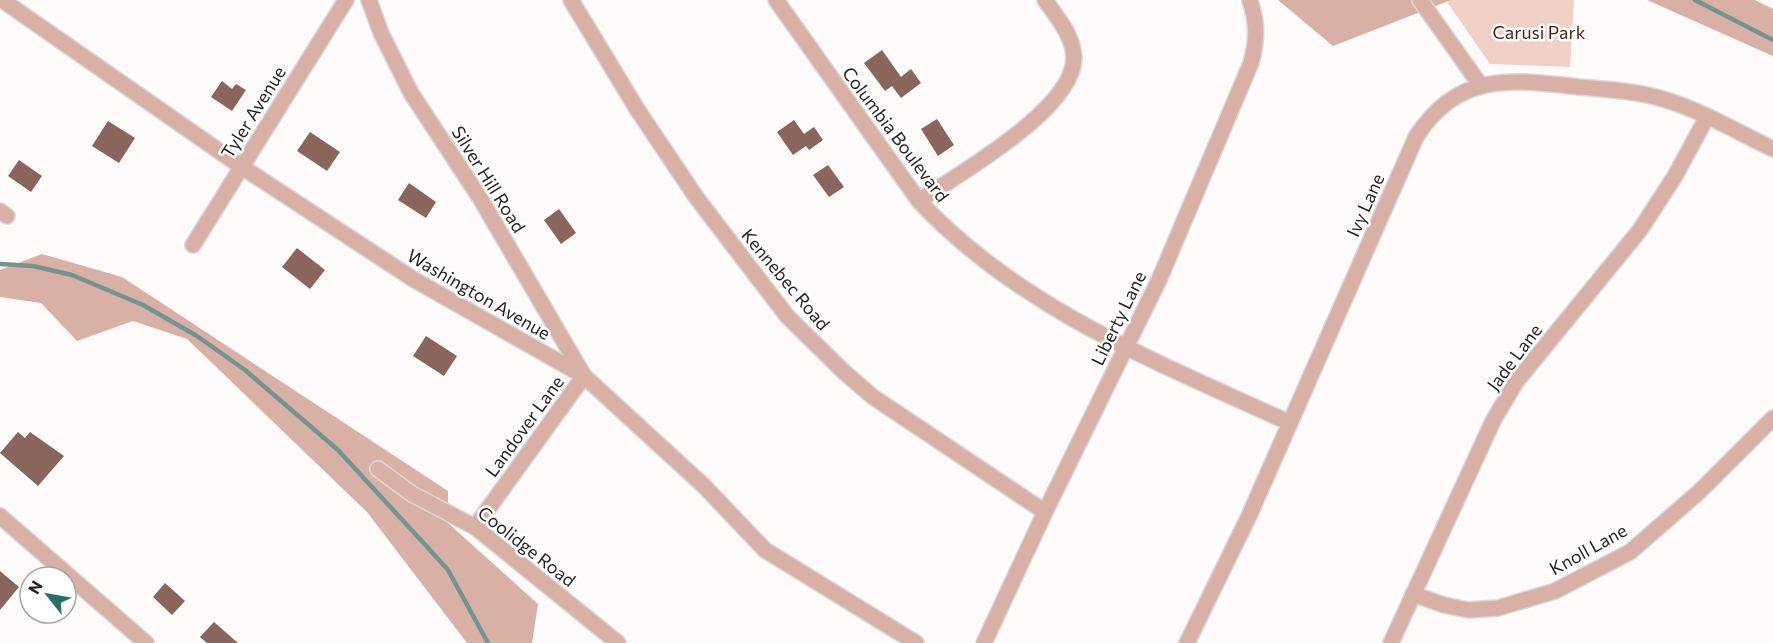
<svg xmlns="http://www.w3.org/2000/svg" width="1773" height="643" font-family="Commissioner,sans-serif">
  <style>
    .green { fill: #f1d0c7 }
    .forest { fill: #d9b0a5 }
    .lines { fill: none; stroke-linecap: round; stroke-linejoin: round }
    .stream { stroke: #749491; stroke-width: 4.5 }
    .building { fill: #8a655b }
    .minor-casing { stroke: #dbd8d7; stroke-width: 18 }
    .minor { stroke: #d9b0a6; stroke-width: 15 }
    .labels { text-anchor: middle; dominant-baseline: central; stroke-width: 5; stroke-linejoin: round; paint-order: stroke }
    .park-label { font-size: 18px; fill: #501c0f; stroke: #fff }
    .street-label { font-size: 18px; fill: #241f1d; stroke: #fff }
  </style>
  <rect width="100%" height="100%" fill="#fefbfa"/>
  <polygon class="green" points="1451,0 1574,0 1570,67 1490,64 1447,2"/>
  <g class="forest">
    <polygon points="1278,0 1451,0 1333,46"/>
    <polygon points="1647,0 1755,0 1773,9 1773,56"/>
    <polygon points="42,254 122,277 448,491 448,523 538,604 532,643 467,643 367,512 187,339 133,321 77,341 41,303 0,297 0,270"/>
  </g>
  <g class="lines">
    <g class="stream">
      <polyline points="1695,0 1773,40"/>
      <polyline points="0,264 33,266 72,275 143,305 197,336 245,370 338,450 429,549 448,570 488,643"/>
    </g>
  </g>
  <g class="building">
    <polygon points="882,50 901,77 911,69 921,83 901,98 892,86 885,91 864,63"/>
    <polygon points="222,81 232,89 236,84 246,90 232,111 211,97"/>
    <polygon points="937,119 954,145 938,156 921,129"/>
    <polygon points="794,120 804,134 814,127 823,140 809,150 806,146 793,155 777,132"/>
    <polygon points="108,121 135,138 119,163 92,146"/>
    <polygon points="310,132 340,152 327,171 297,151"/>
    <polygon points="19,160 42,176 31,192 8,176"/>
    <polygon points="828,165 844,187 829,197 813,175"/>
    <polygon points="409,183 436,202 426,218 398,200"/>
    <polygon points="559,209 576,233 561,244 544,220"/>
    <polygon points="297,248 325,270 310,289 282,267"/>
    <polygon points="426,336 457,356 444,376 413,356"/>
    <polygon points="18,432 25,438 30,432 64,456 38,486 0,453"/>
    <polygon points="0,571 19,587 0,610"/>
    <polygon points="165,583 185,601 172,615 153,597"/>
    <polygon points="214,622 238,643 207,643 200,637"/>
  </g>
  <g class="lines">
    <defs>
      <g id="minor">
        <polyline points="2,0 242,167 413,279 584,376 704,486 765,550 916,643"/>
        <polyline points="369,0 381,33 411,93 480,198 584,376 475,527"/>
        <polyline points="571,0 637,109 696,197 787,316 843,371 873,397 1045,512"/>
        <path d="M776,0L919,201C1020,309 1157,362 1290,423"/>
        <polyline points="1420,0 1481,86"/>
        <path d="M919,201C958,174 1075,109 1074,57C1073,36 1057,17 1045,0"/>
        <polyline points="0,211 7,216"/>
        <polyline points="193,245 346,0"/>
        <polyline points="378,469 412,494 475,527 618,643"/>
        <polyline points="0,516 146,643"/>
        <polyline points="1413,594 1444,605 1468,610 1498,608 1555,591 1630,552 1699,492 1773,418"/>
        <path d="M984,643L1045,512L1159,280L1251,63C1257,40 1258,24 1250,1"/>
        <path d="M1187,643L1249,516L1416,137C1458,72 1510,79 1579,87C1601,89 1625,90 1647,95C1691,104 1733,130 1773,149"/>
        <polyline points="1391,643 1493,421 1516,382 1640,230 1675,176 1707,117"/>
      </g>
    </defs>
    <use href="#minor" class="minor-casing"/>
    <use href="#minor" class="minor"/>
  </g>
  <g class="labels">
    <g class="park-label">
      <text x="1539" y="32">Carusi Park</text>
    </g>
    <g class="street-label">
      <text transform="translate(253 112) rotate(-58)">Tyler Avenue</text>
      <text transform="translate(896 134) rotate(53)">Columbia Boulevard</text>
      <text transform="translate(489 179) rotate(58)">Silver Hill Road</text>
      <text transform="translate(1365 205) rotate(-66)">Ivy Lane</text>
      <text transform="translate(786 279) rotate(50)">Kennebec Road</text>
      <text transform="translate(479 294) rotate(30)">Washington Avenue</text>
      <text transform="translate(1118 318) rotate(-64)">Liberty Lane</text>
      <text transform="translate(1514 357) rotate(-53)">Jade Lane</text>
      <text transform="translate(524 426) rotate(-54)">Landover Lane</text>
      <text transform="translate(527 546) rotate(38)">Coolidge Road</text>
      <text transform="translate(1588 549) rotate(-29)">Knoll Lane</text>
    </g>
  </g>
  <g transform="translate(48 595) rotate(301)"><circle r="28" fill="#ffffff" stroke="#a7a5a5" stroke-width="1.5"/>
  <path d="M0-4.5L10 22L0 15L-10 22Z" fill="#256f6c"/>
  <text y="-9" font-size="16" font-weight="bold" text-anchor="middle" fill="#241f1d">N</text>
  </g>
</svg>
